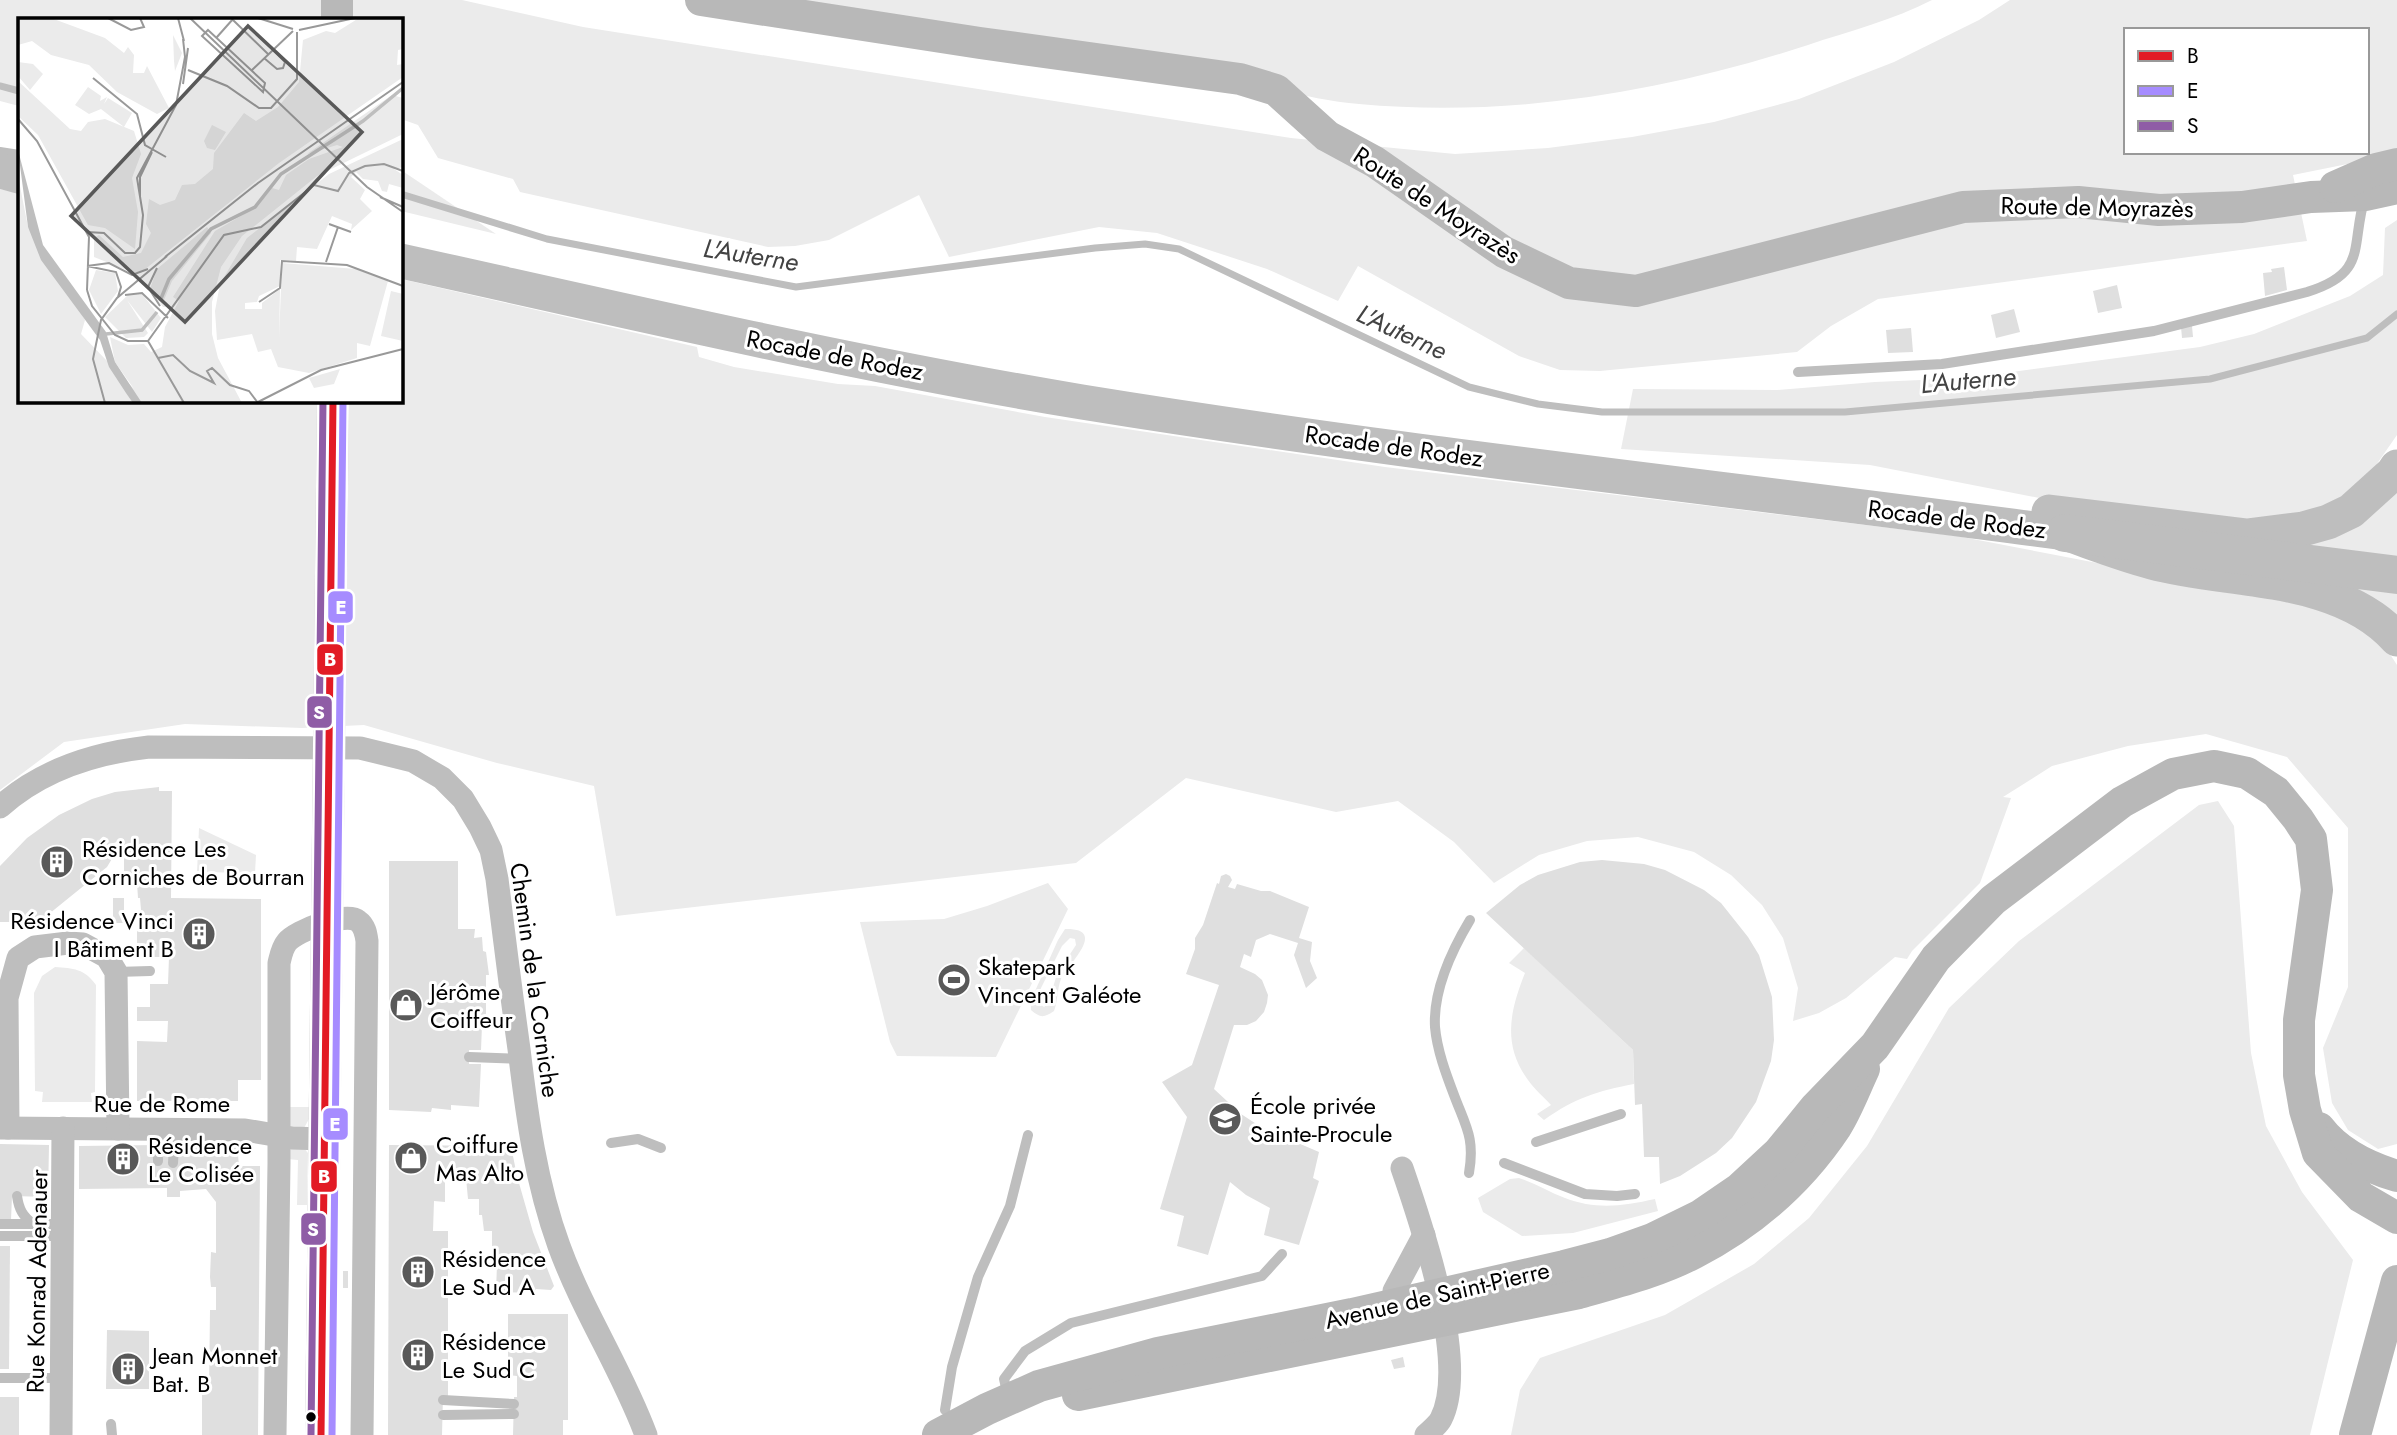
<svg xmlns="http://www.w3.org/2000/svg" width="2397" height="1435" font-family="Jost,sans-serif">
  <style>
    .green { fill: #ebebeb; fill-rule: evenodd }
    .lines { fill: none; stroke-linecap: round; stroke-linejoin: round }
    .stream { stroke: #bebebe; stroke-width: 7 }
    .building { fill: #dfdfdf }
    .lane { stroke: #bebebe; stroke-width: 10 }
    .street { stroke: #bebebe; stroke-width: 23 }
    .secondary { stroke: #b8b8b8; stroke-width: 32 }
    .primary { stroke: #bebebe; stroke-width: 35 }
    .highway { stroke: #bebebe; stroke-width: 38 }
    .bus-1-casing { stroke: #fff; stroke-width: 12 }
    .bus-2-casing { stroke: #fff; stroke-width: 12 }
    .bus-3-casing { stroke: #fff; stroke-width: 12 }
    .bus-1 { stroke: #e21b25; stroke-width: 7 }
    .bus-2 { stroke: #a68cff; stroke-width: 7 }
    .bus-3 { stroke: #8f5da6; stroke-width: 7 }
    .bus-dot { fill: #000; stroke: #fff; stroke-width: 2.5 }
    .labels { text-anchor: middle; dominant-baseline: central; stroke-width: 6; stroke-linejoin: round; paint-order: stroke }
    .street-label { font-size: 24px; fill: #000; stroke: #fff }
    .poi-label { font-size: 24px; fill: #000; stroke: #fff; text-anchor: start }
    .water-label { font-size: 26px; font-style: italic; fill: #434343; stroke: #fff }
    .inset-river { fill: none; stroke: #bebebe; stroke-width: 3.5 }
    .inset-road { fill: none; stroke: #999; stroke-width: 2 }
    .view { fill: #595959; fill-opacity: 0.15; stroke: #595959; stroke-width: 3.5 }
    .inset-edge { fill: none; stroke: #000; stroke-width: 3.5 }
    .line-badge { stroke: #fff; stroke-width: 2.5 }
    .badge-label { font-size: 19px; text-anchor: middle; font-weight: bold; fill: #fff }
  </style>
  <rect width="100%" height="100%" fill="#fff"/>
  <g class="green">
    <path d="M0,0H462L583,27L1291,138L1455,154L1548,148L1632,137L1714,122L1799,99L1894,62L1979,20L2010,0H2397V154L2293,175L2307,241L1878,299L1831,326L1797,352L1600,371L1560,370L1519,356L1358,266L1338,301L1267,269L1157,233L1099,227L949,257L919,195L829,240L795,246L768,247L520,192L513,179L438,158L418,125L401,119V19H19V106L0,101ZM2126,30H2367V152H2126Z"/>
    <path d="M701,0H1932C1894,20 1849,31 1808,45C1664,92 1511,118 1359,104C1332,102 1303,95 1276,90Z"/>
    <polygon points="401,170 496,234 401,211"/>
    <polygon points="0,189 19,193 19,401 401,401 401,279 697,347 699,357 734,367 838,384 875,386 1045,417 1385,467 1957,536 2301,602 2363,628 2388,651 2397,665 2397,1144 2378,1149 2348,1130 2332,1103 2323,1048 2348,987 2348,828 2287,757 2206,734 2128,746 2052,766 2003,797 2011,798 1980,883 1912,951 1907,959 1895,957 1846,998 1819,1013 1793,1021 1798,988 1783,938 1762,905 1731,875 1694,852 1638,837 1587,841 1539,855 1494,883 1454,842 1398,801 1336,812 1186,778 1076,863 616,916 594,786 497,763 364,725 302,728 185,724 64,742 0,790"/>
    <polygon points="2397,220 2397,435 2365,481 2315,514 2258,522 2070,504 1870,465 1621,449 1633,389 1777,390 1875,382 1967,378 2200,347 2254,334 2350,296 2383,275 2385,228"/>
    <polygon points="2397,484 2397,558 2301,547"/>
    <polygon points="2342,584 2397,591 2397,628"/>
    <polygon points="2218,801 2234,826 2251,1053 2266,1126 2302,1192 2353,1260 2310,1435 1511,1435 1520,1390 1540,1358 1665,1315 1754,1264 1809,1218 1867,1146 1949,1008 2019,941 2199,805"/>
    <polygon points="199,828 256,855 255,873 197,872"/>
    <polygon points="1048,883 1068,909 996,1057 897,1056 890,1042 860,922 944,919 987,906"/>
    <path d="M1065,929C1110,928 1066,966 1061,979C1057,989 1058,1001 1054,1011C1044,1018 1040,1018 1031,1010V1000L1058,940ZM1070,938L1075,939L1076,945L1057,974L1048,1004L1044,1007L1041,1005L1039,997L1041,988L1062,946Z"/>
    <path d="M1524,948L1633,1050L1634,1084C1597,1091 1575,1098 1544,1120L1537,1114L1551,1105C1544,1097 1534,1089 1528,1080C1502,1044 1510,1011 1525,973L1509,963Z"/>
    <path d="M55,967C73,968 85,969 96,985L95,1092L91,1093L92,1102H42L43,1092L35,1091L34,993L42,976Z"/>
    <polygon points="286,1107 309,1107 309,1119 304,1128 291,1129"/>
    <polygon points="303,1147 308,1153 307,1205 297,1205 298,1160 287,1159 289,1149"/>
    <path d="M1519,1178C1535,1183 1549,1192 1565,1198C1596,1210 1623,1206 1655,1199L1658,1211L1573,1233L1522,1236L1483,1212L1478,1198L1510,1179Z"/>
  </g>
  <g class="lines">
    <g class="stream">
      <polyline points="0,86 19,91"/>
      <polyline points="401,194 547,239 796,287 1095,248 1145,244 1179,249 1469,387 1538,404 1602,412 1845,412 2210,379 2367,338 2397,314"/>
    </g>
  </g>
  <g class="building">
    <polygon points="2284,267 2287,290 2265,296 2263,273 2272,272 2271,269"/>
    <polygon points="2117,285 2122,308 2098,313 2093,291"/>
    <polygon points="2014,309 2020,332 1996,338 1991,315"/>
    <polygon points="2192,326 2193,337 2182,338 2181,327"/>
    <polygon points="1911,328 1913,352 1888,353 1886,330"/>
    <polygon points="159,787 159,791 172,791 171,898 261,899 261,1080 238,1080 238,1101 137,1101 137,1041 167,1042 168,1021 137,1021 137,1007 150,1007 150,984 168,984 169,957 137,957 137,911 141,910 140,898 138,898 137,883 124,883 124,839 109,845 113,857 107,867 39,922 0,922 0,866 27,838 59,815 92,799 115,792"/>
    <polygon points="1602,860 1644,864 1665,870 1704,890 1721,903 1748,937 1759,955 1772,997 1774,1040 1771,1061 1756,1102 1732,1138 1716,1153 1680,1176 1660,1184 1659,1157 1644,1157 1642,1104 1635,1105 1633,1050 1486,913 1520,885 1538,875 1580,862"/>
    <polygon points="389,861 458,861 458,929 475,929 474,938 482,937 483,951 486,952 489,975 486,975 486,1025 482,1025 481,1050 469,1050 469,1064 481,1064 479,1107 451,1105 451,1110 432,1108 431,1112 389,1110"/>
    <polygon points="1226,874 1230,876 1232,880 1228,887 1235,889 1237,884 1261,891 1270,891 1309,907 1299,938 1312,942 1310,961 1317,978 1306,988 1294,955 1298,943 1270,934 1256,940 1251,957 1244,954 1240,967 1255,974 1262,980 1268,995 1267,1003 1264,1012 1256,1021 1247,1025 1234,1025 1214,1089 1241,1114 1261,1127 1319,1152 1313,1178 1319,1181 1299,1245 1264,1235 1270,1208 1246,1195 1230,1182 1208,1255 1177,1246 1184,1216 1160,1209 1187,1117 1162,1082 1192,1065 1219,985 1186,974 1195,949 1195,938 1203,925 1217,883 1219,884 1221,876"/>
    <rect x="113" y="898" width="11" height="25"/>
    <polygon points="0,1144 49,1145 48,1197 12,1196 11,1220 0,1220"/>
    <polygon points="237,1144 239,1166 260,1166 258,1435 202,1435 202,1390 209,1390 210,1310 216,1310 216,1287 211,1287 210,1277 211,1252 216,1253 216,1202 206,1189 180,1191 180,1197 167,1197 167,1188 79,1189 79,1146"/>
    <polygon points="389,1145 511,1146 517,1176 533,1232 554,1286 551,1290 536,1289 536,1293 496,1292 497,1264 492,1264 492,1231 484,1231 482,1215 479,1215 479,1199 468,1199 466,1178 445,1178 445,1202 434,1201 433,1231 448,1231 448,1396 443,1396 442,1435 388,1435"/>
    <polygon points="0,1246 10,1246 9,1369 0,1369"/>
    <rect x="343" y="1271" width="5" height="17"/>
    <polygon points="508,1314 568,1314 568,1420 563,1420 563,1435 513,1435 514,1397 517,1397 517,1376 508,1375"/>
    <polygon points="107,1330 149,1331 149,1389 106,1389"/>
    <polygon points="1403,1357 1405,1367 1394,1369 1391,1360"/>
    <rect x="0" y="1397" width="19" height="38"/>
  </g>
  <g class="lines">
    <g class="lane">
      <polyline points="0,152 19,155"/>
      <path d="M1798,372L1942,364L2154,331L2307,292C2369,273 2350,246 2365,197"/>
      <polyline points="116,972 150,971"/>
      <polyline points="469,1057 520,1059"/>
      <polyline points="157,1129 158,1161"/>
      <polyline points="1536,1142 1621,1114"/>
      <polyline points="611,1143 638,1139 661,1148"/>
      <polyline points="173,1163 175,1129"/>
      <polyline points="1504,1163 1585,1194 1617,1196 1635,1194"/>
      <path d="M1469,1173C1475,1138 1466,1127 1454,1095C1446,1074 1437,1050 1435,1027C1433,991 1452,950 1470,920"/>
      <path d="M17,1196C19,1210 23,1216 33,1224"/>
      <polyline points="0,1224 64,1224"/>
      <polyline points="0,1236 64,1236"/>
      <polyline points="0,1378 62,1378"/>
      <polyline points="1008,1397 1004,1379 1025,1351 1071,1323 1262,1276 1282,1254"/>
      <polyline points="443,1400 514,1404"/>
      <polyline points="945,1410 952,1367 978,1277 1010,1206 1028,1135"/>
      <polyline points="443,1415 514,1414"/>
      <polyline points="111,1424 112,1435"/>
    </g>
    <g class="street">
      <path d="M0,807C41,770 95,753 149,747L360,748L413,761L442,778L463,799L480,827L491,850L497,879C504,936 511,992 519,1049C527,1116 536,1183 559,1246C583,1312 622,1370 646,1435"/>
      <polyline points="0,1128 245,1130 292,1138 324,1139"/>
      <polyline points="8,1128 7,998 18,958 35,947 68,943 83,944 107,957 116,972 118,1129"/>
      <path d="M1402,1168C1422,1226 1469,1364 1441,1419C1438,1425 1431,1430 1426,1435"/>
      <polyline points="1401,1318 1394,1291 1424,1235"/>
      <polyline points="61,1435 63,1128"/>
      <path d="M275,1435L279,1163V963C281,955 282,948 287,942C296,931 346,911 358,921C365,926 366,934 367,941L362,1435"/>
    </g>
    <g class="secondary">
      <polyline points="701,0 980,43 1240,79 1276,90 1327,136 1375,162 1504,252 1569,283 1636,291 1963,207 2078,202 2159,210 2242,207 2311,197 2366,195 2397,188"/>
      <polyline points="337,19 337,0"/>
      <polyline points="2335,187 2376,169 2397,164"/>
      <path d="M2319,1128C2338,1153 2367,1167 2397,1176"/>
      <path d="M1078,1395L1579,1293C1617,1282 1658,1272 1694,1253C1752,1223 1800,1181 1836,1127C1847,1110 1855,1088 1864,1069"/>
      <polyline points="321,1435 333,401"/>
      <polyline points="938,1435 987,1409 1039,1386 1158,1353 1352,1314 1564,1266 1610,1254 1652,1239 1701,1215 1739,1189 1779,1152 1815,1108 1875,1046 1936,958 1993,900 2122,802 2173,774 2214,766 2247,773 2276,792 2298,819 2311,839 2317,890 2299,1020 2299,1075 2305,1110 2318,1153 2361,1197 2397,1218"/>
      <polyline points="2355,1435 2397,1281"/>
    </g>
    <g class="primary">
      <polyline points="0,171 19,176"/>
      <path d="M401,261C627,311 853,364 1082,402C1408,455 1738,489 2065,533C2094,543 2122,554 2152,562C2230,583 2338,573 2397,639"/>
      <polyline points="2049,512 2247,536 2303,529 2328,522 2351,511 2393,473 2397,467"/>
    </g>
    <polyline class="highway" points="2065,533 2397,575"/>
    <defs>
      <polyline id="bus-1" points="321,1435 333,401"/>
      <polyline id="bus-2" points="332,1435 343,401"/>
      <polyline id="bus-3" points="311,1435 323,401"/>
    </defs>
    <use href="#bus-1" class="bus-1-casing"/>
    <use href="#bus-2" class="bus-2-casing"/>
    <use href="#bus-3" class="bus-3-casing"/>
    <use href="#bus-1" class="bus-1"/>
    <use href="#bus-2" class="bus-2"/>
    <use href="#bus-3" class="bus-3"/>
  </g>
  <defs>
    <symbol id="building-disc" viewBox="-11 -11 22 22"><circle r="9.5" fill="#595959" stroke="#fff"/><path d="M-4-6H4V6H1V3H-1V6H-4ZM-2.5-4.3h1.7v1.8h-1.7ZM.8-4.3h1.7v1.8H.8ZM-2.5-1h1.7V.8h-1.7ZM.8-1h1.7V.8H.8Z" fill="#fff"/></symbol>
    <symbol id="stadium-disc" viewBox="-11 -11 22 22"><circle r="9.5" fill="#595959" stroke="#fff"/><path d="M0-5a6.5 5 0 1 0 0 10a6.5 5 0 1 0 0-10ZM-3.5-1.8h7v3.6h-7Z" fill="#fff"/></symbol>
    <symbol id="shop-disc" viewBox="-11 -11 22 22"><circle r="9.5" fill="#595959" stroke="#fff"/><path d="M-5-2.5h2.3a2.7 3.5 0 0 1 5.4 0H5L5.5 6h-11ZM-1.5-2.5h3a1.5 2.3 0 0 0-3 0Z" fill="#fff"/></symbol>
    <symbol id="school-disc" viewBox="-11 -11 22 22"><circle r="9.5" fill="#595959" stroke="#fff"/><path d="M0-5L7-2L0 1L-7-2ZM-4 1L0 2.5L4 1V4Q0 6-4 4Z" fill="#fff"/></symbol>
  </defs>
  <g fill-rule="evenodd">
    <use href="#building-disc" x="38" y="843" width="38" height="38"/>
    <use href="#building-disc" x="180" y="915" width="38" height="38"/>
    <use href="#stadium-disc" x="935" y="961" width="38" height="38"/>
    <use href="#shop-disc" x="387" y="986" width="38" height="38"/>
    <use href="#school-disc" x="1206" y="1100" width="38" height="38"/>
    <use href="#shop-disc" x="392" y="1139" width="38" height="38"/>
    <use href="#building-disc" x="104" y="1140" width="38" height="38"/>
    <use href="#building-disc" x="399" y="1253" width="38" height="38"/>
    <use href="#building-disc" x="399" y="1336" width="38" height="38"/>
    <use href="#building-disc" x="109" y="1350" width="38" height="38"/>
  </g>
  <circle class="bus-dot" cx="311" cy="1417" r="6"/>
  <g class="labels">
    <g class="street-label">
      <text transform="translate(1437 205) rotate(33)">Route de Moyrazès</text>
      <text transform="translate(2097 207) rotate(1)">Route de Moyrazès</text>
      <text transform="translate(835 355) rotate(11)">Rocade de Rodez</text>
      <text transform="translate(1394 446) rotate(8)">Rocade de Rodez</text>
      <text transform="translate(1957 519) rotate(7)">Rocade de Rodez</text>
      <text transform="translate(535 980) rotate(82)">Chemin de la Corniche</text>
      <text x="162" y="1103">Rue de Rome</text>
      <text transform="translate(37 1281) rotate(-89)">Rue Konrad Adenauer</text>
      <text transform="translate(1437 1295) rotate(-13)">Avenue de Saint-Pierre</text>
    </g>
    <g class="poi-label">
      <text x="82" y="848">Résidence Les<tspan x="82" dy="28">Corniches de Bourran</tspan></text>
      <text x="174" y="920" text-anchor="end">Résidence Vinci<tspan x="174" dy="28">I Bâtiment B</tspan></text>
      <text x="978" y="966">Skatepark<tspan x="978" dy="28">Vincent Galéote</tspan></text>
      <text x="430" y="991">Jérôme<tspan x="430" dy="28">Coiffeur</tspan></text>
      <text x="1250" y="1105">École privée<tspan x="1250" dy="28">Sainte-Procule</tspan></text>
      <text x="436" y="1144">Coiffure<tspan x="436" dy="28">Mas Alto</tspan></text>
      <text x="148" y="1145">Résidence<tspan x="148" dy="28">Le Colisée</tspan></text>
      <text x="442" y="1258">Résidence<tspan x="442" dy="28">Le Sud A</tspan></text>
      <text x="442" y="1341">Résidence<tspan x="442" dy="28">Le Sud C</tspan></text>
      <text x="152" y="1355">Jean Monnet<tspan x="152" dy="28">Bat. B</tspan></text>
    </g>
    <g class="water-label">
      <text transform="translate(751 255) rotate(9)">L'Auterne</text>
      <text transform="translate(1402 332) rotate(25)">L'Auterne</text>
      <text transform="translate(1968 380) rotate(-5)">L'Auterne</text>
    </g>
  </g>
  <g transform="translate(18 18)">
    <rect width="385" height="385" fill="#fff"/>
    <path d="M0,0H33L87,20L106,35L110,29L116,37L115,55H126L129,48L151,90L139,96L99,74L71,47L33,37L14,23L0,27ZM341,0H385V31L380,32L379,47L385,46V59L261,145L126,252L116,255L76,239V220L81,217L105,239L123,235L133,215L128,206L131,181L142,187L157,182L164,167L177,166L195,151L196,135L226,95L238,103L260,89L281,64L285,22L308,13L317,15ZM155,17L164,35L157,53L156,43ZM0,44L15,46L25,56L12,72L0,58ZM0,63L52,111L63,113L70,104L87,101L116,113L123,136L114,160L120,194L117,231L87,210L70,207L20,117L0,98ZM70,69L83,78L82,83L89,79L86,86L90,80L114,95L106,109L83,91L71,96L57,87ZM374,77L385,80V116L299,158L224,218L203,249L194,284V316L200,340L224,385H0V158L10,209L67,302L63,316L116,371L97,344L92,319L110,327L126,326L133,334L144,329L147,309L161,283L155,279L197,213L240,188L254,170L261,172L268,157L291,141L325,129L319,127L289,136ZM194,107L208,114L197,132L189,130L186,123ZM385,121V149L376,151L385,157V170L371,166L369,174L364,173L360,163L345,161L338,154L333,159L347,172L342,181L354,193L333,212L334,206L314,198L299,231L279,229L278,243L262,242V268L241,278L239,284L227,285V291H244V285L262,271L261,321L264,245L338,251L370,263L352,328L339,325V340L291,355L260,349L253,331L240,334L234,316L199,322L197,293L202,266L229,220L311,156ZM189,209L193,215L154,263L146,282L149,289H145L132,271L139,251ZM78,252L97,255L100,273L83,296L71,272ZM373,273L385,276V323L363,318ZM111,276H124L143,300L134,314L109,282L130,315L126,319L108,320L87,299ZM322,351L316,366L296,370L291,360Z" fill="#ebebeb"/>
    <path d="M0,132L25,227L88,314L97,344L124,385H115L108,375L91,349L82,322L23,242L10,209Z" fill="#bebebe"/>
    <path class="inset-river" d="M142,283L151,261L193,211L237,189L263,156L345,103L385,70M88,316L124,312L139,294"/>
    <path class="inset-road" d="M90,0L113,12L126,9L122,0M160,0L166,23M172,0L349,169L385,194M240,0L275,11M215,2L250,36M190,12L247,65L245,74L184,18ZM281,12L337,0M199,19L215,1M246,40L259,51L265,50L267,44L254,31M170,52L209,68L241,90H253L279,61V14M233,53L275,13M75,60L119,96L127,127L148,139M165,66L170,30M0,101L19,123L71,219L69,272M122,178V159L134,134M362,179L385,189M311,206L333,214M69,214L86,215L107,235H117L122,229L125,197L119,160L158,87L167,39L165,21M147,239L240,165L385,64M308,244L320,209M69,248L91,245L114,257L130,251M69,248L98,254L103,269L100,279M139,250L130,269L142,288M69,272L74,288L97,317L110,323H130M107,277L124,275L150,300M241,284L262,270L264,243L329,247L385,268M130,323L206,217L243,209L296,167L320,173L331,155L347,148L366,146L385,153M130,323L166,385M140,340L155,337L172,353L196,365L189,353L194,350L212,367L231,373L240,385M240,384L303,352L385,331M87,385L75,341L83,302L99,280L149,238"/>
    <path class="view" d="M230,8L344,114L167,304L53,198Z"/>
    <rect width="385" height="385" class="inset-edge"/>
  </g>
  <g class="line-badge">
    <rect x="327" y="590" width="27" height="34" rx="7" fill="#a68cff"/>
    <rect x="316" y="643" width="28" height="33" rx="7" fill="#e21b25"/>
    <rect x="306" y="695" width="27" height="34" rx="7" fill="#8f5da6"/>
    <rect x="322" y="1107" width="27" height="34" rx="7" fill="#a68cff"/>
    <rect x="310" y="1160" width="28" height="33" rx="7" fill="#e21b25"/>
    <rect x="300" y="1212" width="27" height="34" rx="7" fill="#8f5da6"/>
  </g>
  <g class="badge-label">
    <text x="341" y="614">E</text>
    <text x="330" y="666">B</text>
    <text x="319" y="719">S</text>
    <text x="335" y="1131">E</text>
    <text x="324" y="1183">B</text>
    <text x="313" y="1236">S</text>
  </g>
  <rect x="2124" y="28" width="245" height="126" fill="#ffffff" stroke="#999999" stroke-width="2"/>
  <rect x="2138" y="51" width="35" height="10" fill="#e21b25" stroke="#999999" stroke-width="2"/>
  <text x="2187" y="63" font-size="21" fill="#000000">B</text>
  <rect x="2138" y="86" width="35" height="10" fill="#a68cff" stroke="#999999" stroke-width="2"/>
  <text x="2187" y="98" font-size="21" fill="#000000">E</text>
  <rect x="2138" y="121" width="35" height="10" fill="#8f5da6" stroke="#999999" stroke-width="2"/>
  <text x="2187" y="133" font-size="21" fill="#000000">S</text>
</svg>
